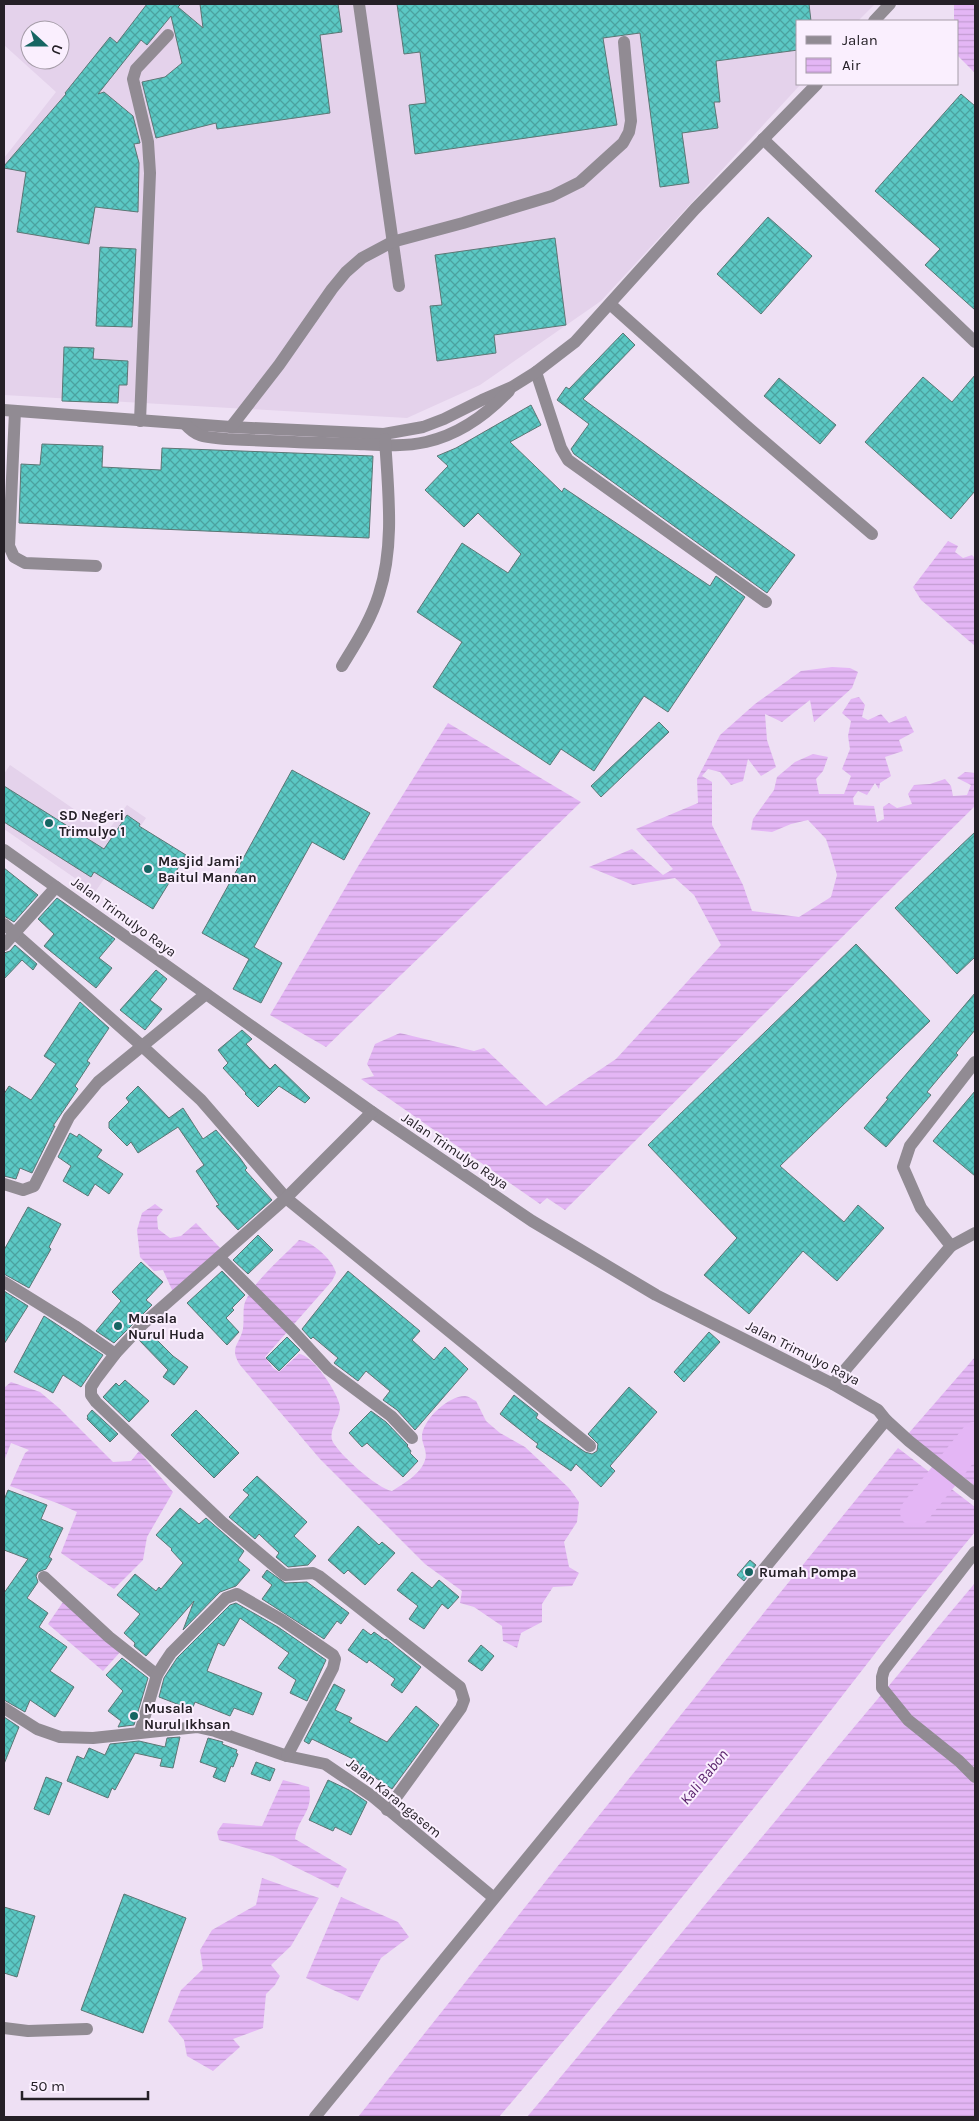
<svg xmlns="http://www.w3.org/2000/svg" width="979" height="2121" font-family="Karla,sans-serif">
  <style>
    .built { fill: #e4d2eb; fill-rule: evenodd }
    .water { fill: url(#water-rules) }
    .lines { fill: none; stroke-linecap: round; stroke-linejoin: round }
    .river { stroke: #e4b6f5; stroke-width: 30 }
    .building { fill: url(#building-cross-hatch); stroke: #5c7674 }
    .minor { stroke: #918b93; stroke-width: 12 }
    .poi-dot { fill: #166562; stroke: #faeffe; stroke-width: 2 }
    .labels { text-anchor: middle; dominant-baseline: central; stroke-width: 4; stroke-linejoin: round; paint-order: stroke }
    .poi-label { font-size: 14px; font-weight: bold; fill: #252027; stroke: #faeffe; text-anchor: start }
    .street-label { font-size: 14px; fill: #252027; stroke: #faeffe }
    .water-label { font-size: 15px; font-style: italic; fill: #5c256e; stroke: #faeffe }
  </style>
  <defs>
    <pattern id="water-rules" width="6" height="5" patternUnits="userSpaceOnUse" patternTransform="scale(1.25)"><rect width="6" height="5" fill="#e4b6f5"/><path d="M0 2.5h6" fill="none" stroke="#c39cd2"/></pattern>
    <pattern id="building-cross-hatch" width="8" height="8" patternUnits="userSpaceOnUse" patternTransform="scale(1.25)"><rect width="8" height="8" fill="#5bc8c4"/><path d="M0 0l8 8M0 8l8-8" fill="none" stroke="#4ba29f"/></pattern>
  </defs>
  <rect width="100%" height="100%" fill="#eee0f4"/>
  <g class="built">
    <path d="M4,4H875L858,21H798V84H801L601,301L480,385L407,418L4,395V158L56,92L4,45ZM30,30H60V60H30Z"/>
    <polygon points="10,765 107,832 127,805 146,818 95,892 4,829 4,774"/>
  </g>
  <g class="water">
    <polygon points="954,4 975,4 975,73 958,56 958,21 954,21"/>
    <polygon points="948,541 958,546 955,552 963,558 972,555 975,558 975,646 921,600 913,587"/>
    <polygon points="832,667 850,668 858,672 852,688 814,722 810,700 782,722 765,714 767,740 776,767 761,776 748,759 743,781 731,785 720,772 708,769 702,776 712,782 712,825 743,885 752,911 799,917 831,897 837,875 831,854 826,839 808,820 791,824 772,832 751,830 753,819 774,790 777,777 795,762 813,754 828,757 823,771 816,779 819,794 844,794 851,776 842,769 850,749 848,736 851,721 842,713 851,699 859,697 865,705 862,717 868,720 881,714 889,723 906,716 914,732 899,740 903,751 885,757 891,776 880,783 879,789 875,783 867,795 858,791 853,798 854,805 874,806 877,822 884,819 883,807 889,803 897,808 912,804 908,794 914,785 930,784 945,779 951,786 953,796 967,795 971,785 957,778 965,772 975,773 975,806 565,1210 547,1198 540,1204 361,1079 374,1076 367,1064 375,1044 400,1033 474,1051 484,1048 546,1106 616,1059 721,945 694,895 675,878 633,885 589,867 632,849 663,875 673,869 636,829 698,803 697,779 720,735 755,704 801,671"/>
    <polygon points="448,723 581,802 326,1047 270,1015 360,863"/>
    <polygon points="155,1204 163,1210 157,1217 158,1229 170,1238 181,1236 196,1223 223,1251 173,1292 163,1270 154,1271 140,1257 137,1230 142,1213"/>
    <path d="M299,1240C312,1241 333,1260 336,1273L332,1281L265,1357L273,1368L279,1372L299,1354C312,1354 339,1394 340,1407C340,1418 329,1429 332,1440C337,1453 378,1489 392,1491C403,1484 421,1474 425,1460C428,1452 422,1444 422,1437C422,1420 448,1396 465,1396C468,1396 472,1399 476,1401L486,1421L500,1433L525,1447L569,1488L579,1502L577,1522L564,1542L569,1567L579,1573L572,1586L553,1587L542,1604V1622L521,1633L517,1648L503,1641L502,1626L474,1607L460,1603L462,1591L425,1564L320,1459L240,1365C229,1347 239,1346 243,1329C244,1321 243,1313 244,1306C247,1287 286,1254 299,1240Z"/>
    <polygon points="975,1357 975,1486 908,1434"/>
    <polygon points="11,1382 40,1392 59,1408 113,1462 131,1461 139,1451 173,1492 147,1537 143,1560 114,1589 61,1553 77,1512 57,1503 10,1486 25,1453 29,1450 11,1443 4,1461 4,1388"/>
    <polygon points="898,1448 975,1507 975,1532 884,1642 783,1772 616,1979 499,2117 358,2117 557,1867"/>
    <polygon points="975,1583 975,2117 527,2117"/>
    <polygon points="63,1602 122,1650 103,1671 48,1624"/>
    <path d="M283,1780L309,1787C314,1812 298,1817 295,1839L347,1869L338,1888L273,1856L219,1840L217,1832L223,1823L262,1826Z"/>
    <polygon points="262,1878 319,1898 291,1946 271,1965 280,1976 275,1985 266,1994 263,2028 233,2039 240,2047 213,2071 187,2056 184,2040 168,2021 181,1990 203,1969 200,1950 212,1930 256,1905"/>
    <polygon points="341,1897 398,1922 409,1937 381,1958 358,2001 306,1978"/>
  </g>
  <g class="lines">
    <polyline class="river" points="915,1512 975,1437"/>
  </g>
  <g class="building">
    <polygon points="147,4 181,4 178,7 203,28 200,4 338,4 342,32 320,35 330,113 217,129 216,123 156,138 142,82 165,77 182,63 171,16 147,45 141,40 98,94 104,92 133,116 140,143 134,144 139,163 138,212 95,207 89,244 17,232 26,172 4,168 4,166 66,94 65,93 110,37 117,43"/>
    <polygon points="397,4 809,4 811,21 798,21 798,50 716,61 720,102 714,102 718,128 682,133 689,183 660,187 640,33 603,38 617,125 415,154 409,105 426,103 420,52 404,54"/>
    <polygon points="961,94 975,106 975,310 925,265 940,249 875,191"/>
    <polygon points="768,217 812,256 761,314 717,274"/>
    <polygon points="555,238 566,325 494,335 496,353 437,361 430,306 442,305 435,255"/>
    <polygon points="100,247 136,249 132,327 96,326"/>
    <polygon points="623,333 635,345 583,399 795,555 767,593 574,454 571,449 589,424 557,400 566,387 569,389"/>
    <polygon points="64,347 94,348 93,359 128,361 127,385 119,385 118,403 62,401"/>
    <polygon points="975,375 975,491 951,519 865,442 923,377 952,402"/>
    <polygon points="779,378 836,425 820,444 764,396"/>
    <polygon points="531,405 541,425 510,442 562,492 564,488 710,586 716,576 745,597 668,712 644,696 594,771 561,749 550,765 433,687 462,642 417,612 462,543 508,573 521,554 478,513 464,527 425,490 448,466 437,456 456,448"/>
    <polygon points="42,444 103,446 102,467 161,470 162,448 373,456 369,538 19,523 21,464 40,465"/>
    <polygon points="659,722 669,732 601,797 591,786"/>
    <polygon points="292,770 370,813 344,860 312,842 254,947 282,963 261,1003 233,989 249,959 202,933"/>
    <polygon points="4,786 104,849 127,815 140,824 139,826 186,855 153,909 94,872 91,877 4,822"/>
    <polygon points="975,832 975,957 957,974 895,908"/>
    <polygon points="4,868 38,895 14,922 4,916"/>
    <polygon points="57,898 115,939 99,958 112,968 96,988 44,946 54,934 38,919"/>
    <polygon points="856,944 930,1021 780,1166 844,1222 858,1205 884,1228 837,1281 803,1251 749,1314 704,1275 737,1238 648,1145"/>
    <polygon points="15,945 37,964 33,970 22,960 4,979 4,953 10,951"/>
    <polygon points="156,970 167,979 150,1000 162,1009 145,1030 120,1010"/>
    <polygon points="975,993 975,1030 956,1053 958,1055 927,1092 931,1095 886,1147 864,1128 888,1099 886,1098"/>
    <polygon points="80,1002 109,1028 87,1061 90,1063 75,1086 78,1089 53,1126 55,1126 32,1173 20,1168 16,1179 4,1176 4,1094 9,1086 31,1100 56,1064 44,1056"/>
    <polygon points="242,1030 252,1039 246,1044 270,1069 275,1064 310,1098 305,1103 279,1086 258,1107 245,1094 246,1093 223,1068 228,1063 218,1050"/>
    <polygon points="138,1086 169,1118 183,1108 203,1139 216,1130 240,1158 247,1168 245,1170 272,1200 238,1230 216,1206 219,1205 196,1171 204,1165 178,1127 138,1153 131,1142 127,1146 109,1128 109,1122 129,1102 126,1098"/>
    <polygon points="975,1091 975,1176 933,1141"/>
    <polygon points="70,1133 77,1137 79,1134 102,1150 97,1157 123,1174 109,1194 95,1184 88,1196 63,1181 71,1166 58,1157"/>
    <polygon points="28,1207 61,1224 49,1247 51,1249 29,1288 4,1274 4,1250"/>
    <polygon points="258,1235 273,1250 248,1274 233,1260"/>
    <polygon points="141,1262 163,1282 146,1300 152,1305 114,1343 96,1331 121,1301 112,1292"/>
    <polygon points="222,1271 245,1295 232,1308 234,1310 226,1318 239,1332 227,1345 187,1303"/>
    <polygon points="348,1271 420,1331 412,1340 434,1360 445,1347 468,1369 415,1430 397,1410 383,1400 390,1391 366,1371 358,1381 334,1363 338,1358 313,1337 311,1339 302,1329"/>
    <polygon points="4,1291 28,1306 4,1344"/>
    <polygon points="44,1316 103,1355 81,1387 63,1375 53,1393 14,1372"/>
    <polygon points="148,1331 173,1356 188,1367 174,1385 163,1377 168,1370 139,1340"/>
    <polygon points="709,1332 720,1342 684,1382 674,1372"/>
    <polygon points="287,1337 300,1350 279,1371 266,1358"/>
    <polygon points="125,1380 149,1401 129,1422 103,1397 116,1383 119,1386"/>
    <polygon points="629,1387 657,1412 610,1466 615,1471 601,1487 576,1464 571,1471 536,1447 538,1444 500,1414 514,1395 538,1414 536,1418 585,1452 592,1454 597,1451 598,1444 588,1434"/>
    <polygon points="92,1410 118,1434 110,1442 87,1419 88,1417 87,1416"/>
    <polygon points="196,1410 239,1453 214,1478 171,1435"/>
    <polygon points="371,1411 386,1422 408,1445 407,1446 411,1451 410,1453 418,1461 403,1477 367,1443 362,1447 349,1433"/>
    <polygon points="257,1476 307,1522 294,1536 316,1556 308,1565 288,1567 276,1557 279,1553 259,1534 255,1539 229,1517 249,1495 243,1490"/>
    <polygon points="8,1490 47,1505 41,1519 63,1528 49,1557 52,1559 46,1569 38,1572 36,1576 38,1582 27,1598 48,1613 39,1627 67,1647 50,1671 74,1687 55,1717 30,1700 25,1712 4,1700 4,1593 28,1559 4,1550 4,1500"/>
    <polygon points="180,1508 199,1524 206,1518 244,1551 238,1560 250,1570 236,1586 220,1592 183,1630 194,1601 146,1656 134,1646 135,1643 124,1633 140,1614 117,1595 135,1574 156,1591 159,1587 161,1589 183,1563 171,1550 172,1549 156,1535"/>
    <polygon points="358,1526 379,1545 382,1542 395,1553 365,1585 348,1570 344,1574 328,1560"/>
    <polygon points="750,1560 756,1565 744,1581 737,1575"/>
    <polygon points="267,1570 285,1583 307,1582 349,1613 341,1624 337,1621 324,1639 262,1599 272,1585 262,1577"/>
    <polygon points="412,1572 432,1588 439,1580 459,1597 448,1609 442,1604 424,1629 409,1619 418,1606 397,1590"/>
    <polygon points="236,1603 278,1627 326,1660 307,1701 290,1693 296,1680 278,1668 289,1653 240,1618 224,1646 218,1643 207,1671 262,1693 253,1715 234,1708 230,1716 195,1702 193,1707 191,1706 190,1709 159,1697 164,1678 177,1658 230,1605"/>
    <polygon points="363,1629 371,1635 374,1632 385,1640 386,1639 421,1667 402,1693 391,1685 395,1679 369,1660 367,1663 348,1650"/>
    <polygon points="481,1645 494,1656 482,1671 468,1661"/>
    <polygon points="122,1658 148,1678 134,1725 118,1727 121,1721 108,1711 123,1691 106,1675"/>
    <polygon points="334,1684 345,1690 335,1710 352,1718 349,1722 387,1742 416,1706 439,1725 392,1789 357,1765 359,1762 312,1739 309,1744 304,1741"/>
    <polygon points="4,1717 19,1727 4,1764"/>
    <polygon points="180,1737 173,1768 160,1766 162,1759 135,1753 115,1790 112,1788 108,1798 67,1781 77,1756 84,1759 89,1748 105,1755 110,1744 139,1741 165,1747 167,1738"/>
    <polygon points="208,1738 223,1742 222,1744 237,1750 236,1753 238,1754 233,1767 231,1766 225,1782 213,1777 217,1768 200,1762"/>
    <polygon points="256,1762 275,1769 270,1781 251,1774"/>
    <polygon points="46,1777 62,1783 49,1815 34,1809"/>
    <polygon points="328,1780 349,1790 367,1802 351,1835 335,1827 333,1831 309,1820"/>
    <polygon points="124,1894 186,1918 143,2033 81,2010"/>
    <polygon points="4,1907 35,1916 17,1977 4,1973"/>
  </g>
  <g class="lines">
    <g class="minor">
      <polyline points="359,4 399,286"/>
      <polyline points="874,21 890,4"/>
      <polyline points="763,139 975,342"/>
      <polyline points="610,304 743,423 872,534"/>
      <polyline points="536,372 561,448 568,460 766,602"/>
      <polyline points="4,410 231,427 384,434 423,427 444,419 482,400 512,387 536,372 575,342 695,209 817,84"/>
      <polyline points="15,411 9,546 14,557 25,563 96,566"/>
      <polyline points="140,421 150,173 148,142 133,79 136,69 168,35"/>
      <path d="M185,424C198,439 208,437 227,439C270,441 314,443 357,444C379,445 404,447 426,442C458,435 487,414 509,391"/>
      <polyline points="231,427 279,365 332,289 346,272 362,258 392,242 463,223 552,196 580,182 623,143 629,132 631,121 624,42"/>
      <path d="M342,666C356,643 371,620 379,594C395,545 388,490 385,439"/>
      <polyline points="4,850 372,1112 532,1221 656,1295 833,1384 878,1410 886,1420 909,1441 975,1494"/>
      <polyline points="4,924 142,1046 201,1100 286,1198 590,1446"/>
      <polyline points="4,945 56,887"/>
      <polyline points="372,1112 286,1198 143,1324 115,1354 96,1379 91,1387 91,1395 96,1402 222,1522 285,1575 313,1573 319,1576 460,1687 464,1700 461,1708 387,1810"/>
      <polyline points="4,1184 23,1190 34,1186 69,1117 98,1082 206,994"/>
      <polyline points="951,1246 975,1233"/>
      <polyline points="220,1258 292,1330 328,1369 391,1416 412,1438"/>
      <polyline points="4,1282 75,1326 115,1354"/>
      <polyline points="833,1384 951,1246 921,1208 903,1167 910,1146 975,1062"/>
      <polyline points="975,1552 884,1670 882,1677 882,1688 908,1720 959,1761 975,1777"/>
      <polyline points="44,1577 109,1637 157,1675"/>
      <polyline points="4,1708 37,1729 60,1737 93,1738 197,1727 215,1731 287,1756 325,1764 372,1796 494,1898"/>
      <polyline points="140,1732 157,1675 165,1662 171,1653 226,1598 237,1594 282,1620 333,1655 335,1659 333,1668 287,1756"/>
      <polyline points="4,2028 28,2031 87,2029"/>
      <polyline points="315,2117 886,1420"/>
    </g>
  </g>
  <g class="poi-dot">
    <circle cx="49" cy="823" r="5"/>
    <circle cx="148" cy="869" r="5"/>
    <circle cx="118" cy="1326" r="5"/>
    <circle cx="749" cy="1572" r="5"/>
    <circle cx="134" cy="1716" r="5"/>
  </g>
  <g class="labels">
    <g class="poi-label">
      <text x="59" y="815">SD Negeri<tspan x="59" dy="16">Trimulyo 1</tspan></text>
      <text x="158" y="861">Masjid Jami'<tspan x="158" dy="16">Baitul Mannan</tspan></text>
      <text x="128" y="1318">Musala<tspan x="128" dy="16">Nurul Huda</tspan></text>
      <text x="759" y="1572">Rumah Pompa</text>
      <text x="144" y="1708">Musala<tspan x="144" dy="16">Nurul Ikhsan</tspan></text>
    </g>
    <g class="street-label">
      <text transform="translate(124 917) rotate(36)">Jalan Trimulyo Raya</text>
      <text transform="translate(455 1151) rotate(34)">Jalan Trimulyo Raya</text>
      <text transform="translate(803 1353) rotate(27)">Jalan Trimulyo Raya</text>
      <text transform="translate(394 1798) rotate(39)">Jalan Karangasem</text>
    </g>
    <g class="water-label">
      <text transform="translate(704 1777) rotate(-51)">Kali Babon</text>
    </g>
  </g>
  <rect width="979" height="2121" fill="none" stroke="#252027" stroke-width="10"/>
  <rect x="796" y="20" width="162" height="65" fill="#faeffe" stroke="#a59ca8"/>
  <rect x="806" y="36" width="25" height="8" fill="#918b93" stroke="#a59ca8"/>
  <text x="842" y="45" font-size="15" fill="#252027">Jalan</text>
  <rect x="806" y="58" width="25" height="15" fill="url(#water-rules)" stroke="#a59ca8"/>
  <text x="842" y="70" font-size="15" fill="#252027">Air</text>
  <g transform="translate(45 45) rotate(111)"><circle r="24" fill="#faeffe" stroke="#a59ca8"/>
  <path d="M0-4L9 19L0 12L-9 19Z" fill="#166562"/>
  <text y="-8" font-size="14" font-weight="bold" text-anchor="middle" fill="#252027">U</text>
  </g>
  <path d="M22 2091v8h126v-8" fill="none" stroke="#252027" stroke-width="2.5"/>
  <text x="30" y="2091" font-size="15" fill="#252027" stroke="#faeffe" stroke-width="4" paint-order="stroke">50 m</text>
</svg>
